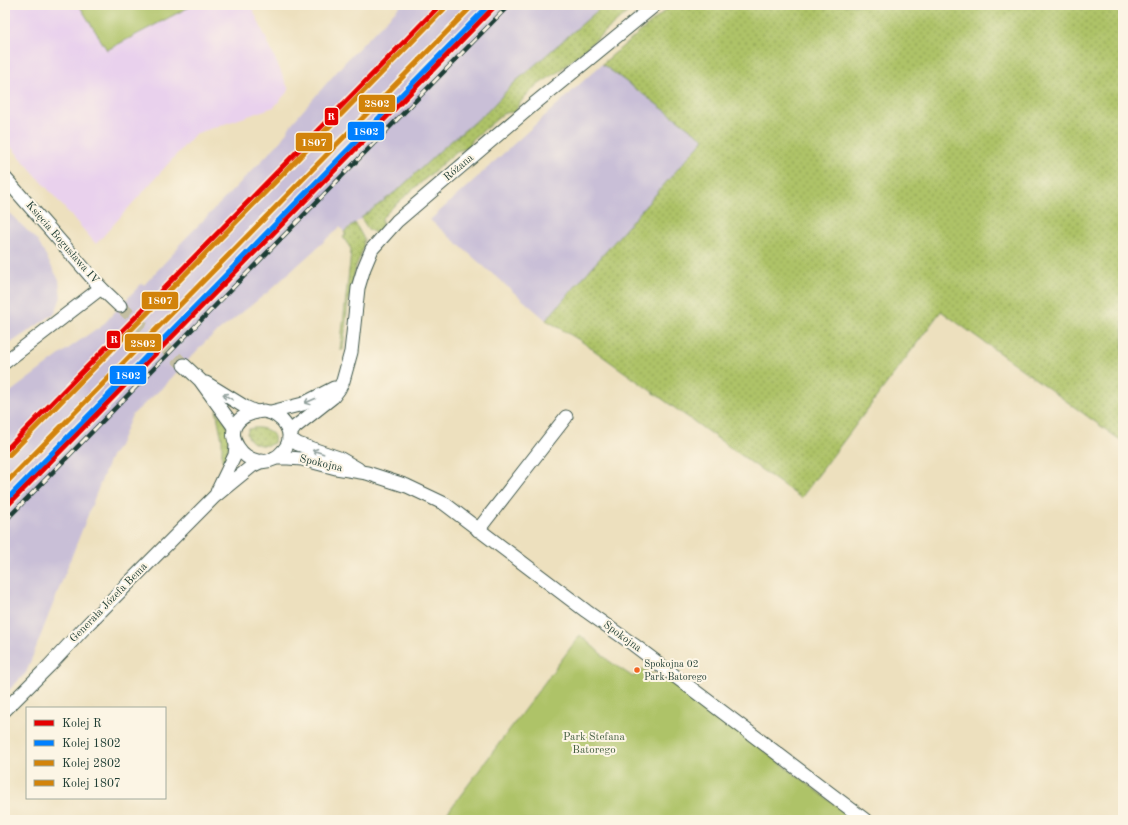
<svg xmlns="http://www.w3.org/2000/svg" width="1128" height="825" font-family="'Old Standard TT',serif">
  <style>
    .built { fill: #e9d1ed }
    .industrial { fill: #c9bfd7 }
    .grass { fill: url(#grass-dots); stroke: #66804e }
    .park { fill: #aec367; stroke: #66804e }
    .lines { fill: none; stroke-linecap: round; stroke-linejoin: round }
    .minor-tunnel { stroke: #c4bfa2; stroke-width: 13; stroke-dasharray: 13 6; stroke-linecap: butt }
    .minor-casing { stroke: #3e5549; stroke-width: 15 }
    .minor { stroke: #fff; stroke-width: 13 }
    .rail-casing { stroke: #1f3d34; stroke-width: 4.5 }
    .rail { stroke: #fcf5e5; stroke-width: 3; stroke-dasharray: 9; stroke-linecap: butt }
    .rail-1-casing { stroke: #fcf5e5; stroke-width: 8 }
    .rail-2-casing { stroke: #fcf5e5; stroke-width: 8 }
    .rail-3-casing { stroke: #fcf5e5; stroke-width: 8 }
    .rail-4-casing { stroke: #fcf5e5; stroke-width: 8 }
    .rail-1 { stroke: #e50000; stroke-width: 5 }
    .rail-2 { stroke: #0080ff; stroke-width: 5 }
    .rail-3 { stroke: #d2830a; stroke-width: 5 }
    .rail-4 { stroke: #d2830a; stroke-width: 5 }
    .oneway { stroke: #8f9e9a }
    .bus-dot { fill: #f26522; stroke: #fcf5e5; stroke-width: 1.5 }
    .labels { text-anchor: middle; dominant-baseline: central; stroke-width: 4; stroke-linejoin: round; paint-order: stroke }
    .bus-label { font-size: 10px; fill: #1f3d34; stroke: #fcf5e5; text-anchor: start }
    .street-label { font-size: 11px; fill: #1f3d34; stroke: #fcf5e5 }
    .park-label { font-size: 11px; fill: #435e41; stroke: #fcf5e5 }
    .line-badge { stroke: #fcf5e5; stroke-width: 1.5 }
    .badge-label { font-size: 11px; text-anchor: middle; font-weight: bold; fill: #fff }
  </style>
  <defs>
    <pattern id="grass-dots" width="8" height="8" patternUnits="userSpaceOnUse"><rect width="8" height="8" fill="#aec367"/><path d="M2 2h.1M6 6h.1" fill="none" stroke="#8da056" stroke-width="1.8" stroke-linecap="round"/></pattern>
  </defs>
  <rect width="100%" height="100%" fill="#fcf5e5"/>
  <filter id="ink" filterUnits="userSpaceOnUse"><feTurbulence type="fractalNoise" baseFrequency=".025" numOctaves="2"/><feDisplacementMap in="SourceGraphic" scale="8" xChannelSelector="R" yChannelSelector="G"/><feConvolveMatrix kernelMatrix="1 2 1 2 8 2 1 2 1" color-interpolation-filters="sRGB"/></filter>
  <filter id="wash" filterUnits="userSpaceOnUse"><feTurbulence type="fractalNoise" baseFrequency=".012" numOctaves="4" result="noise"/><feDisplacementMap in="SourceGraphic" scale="16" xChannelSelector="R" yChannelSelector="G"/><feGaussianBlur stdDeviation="0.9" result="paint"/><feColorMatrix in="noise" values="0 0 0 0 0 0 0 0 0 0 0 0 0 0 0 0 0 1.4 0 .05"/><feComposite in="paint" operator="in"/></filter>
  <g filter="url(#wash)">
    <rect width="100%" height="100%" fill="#ede0be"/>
    <polygon class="built" points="5,5 251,5 289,90 274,107 195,134 96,244 5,140"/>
    <g class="industrial">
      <polygon points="401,5 604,5 514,83 487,112 399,189 344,232 340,227 268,292 206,341 161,389 132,415 119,446 111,456 26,673 5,694 5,396 65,351 96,329 99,329 142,283 144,285 179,247 178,246 280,142 293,122 346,61"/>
      <polygon points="602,64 704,139 546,320 430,220"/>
      <polygon points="5,209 37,240 59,280 61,297 55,313 5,347"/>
    </g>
    <g class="grass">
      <path d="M604,5H636L557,73C540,82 523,94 515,112L504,113L472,140L468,148L457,151L394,206L382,218V228L375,233L368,229L361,218L399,189L444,147L487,112L514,83Z"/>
      <polygon points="672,5 1123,5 1123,442 941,311 801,498 581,341 546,320 704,139 602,64"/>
      <polygon points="355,223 364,239 363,249 356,266 352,284 348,303 343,350 340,350 350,262 351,249 343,237 346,235 344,232"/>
      <path d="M216,410C219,414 223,419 226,423C231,433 229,452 225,462L222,460V440Z"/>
      <path d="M253,428C263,427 277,431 274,443C265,448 249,445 247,433L249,429Z"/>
    </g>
    <g class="park">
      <polygon points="79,5 193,5 107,50"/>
      <polygon points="580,635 609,661 633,677 642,669 674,685 711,710 855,820 442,820"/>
    </g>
  </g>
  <g filter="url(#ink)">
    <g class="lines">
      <polyline class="minor-tunnel" points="120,306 184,365"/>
      <defs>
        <g id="minor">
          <polyline points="5,178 101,288 120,306"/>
          <polyline points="5,362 101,288"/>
          <polyline points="184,365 200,380 234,427"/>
          <polyline points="206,383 245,407 256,412"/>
          <path d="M264,411C283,414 298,435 283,451C252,488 200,417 264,411Z"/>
          <polyline points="271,412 303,404 334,388"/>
          <polyline points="290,434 295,427 333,397 339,389 343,381 351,352 358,288 364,268 372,249 397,221 534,104 655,5"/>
          <polyline points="289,438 298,444 339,458 358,469"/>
          <polyline points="274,458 288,458 302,459 336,468 367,473 407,486 445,504 586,611 634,645 865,820"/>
          <polyline points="217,492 235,455 236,446"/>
          <polyline points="478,530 566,417"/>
          <polyline points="5,710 49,666 87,625 214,497 252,466 262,461"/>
        </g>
      </defs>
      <use href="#minor" class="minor-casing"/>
      <use href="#minor" class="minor"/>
      <defs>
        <polyline id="rail" points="5,521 509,5"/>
      </defs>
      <use href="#rail" class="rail-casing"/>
      <use href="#rail" class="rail"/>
      <defs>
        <g id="rail-1">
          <polyline points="5,451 440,5"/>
          <polyline points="5,508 496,5"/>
        </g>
        <polyline id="rail-2" points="9,497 485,9"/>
        <polyline id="rail-3" points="5,484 473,5"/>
        <polyline id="rail-4" points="9,455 444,9"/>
      </defs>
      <use href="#rail-1" class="rail-1-casing"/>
      <use href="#rail-2" class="rail-2-casing"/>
      <use href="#rail-3" class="rail-3-casing"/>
      <use href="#rail-4" class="rail-4-casing"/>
      <use href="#rail-1" class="rail-1"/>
      <use href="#rail-2" class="rail-2"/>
      <use href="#rail-3" class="rail-3"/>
      <use href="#rail-4" class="rail-4"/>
    </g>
    <defs><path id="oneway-shaft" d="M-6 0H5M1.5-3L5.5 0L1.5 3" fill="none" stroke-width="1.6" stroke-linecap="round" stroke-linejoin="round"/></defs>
    <g class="oneway">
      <use href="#oneway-shaft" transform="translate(228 397) rotate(-149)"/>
      <use href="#oneway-shaft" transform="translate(310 401) rotate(156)"/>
      <use href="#oneway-shaft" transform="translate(318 452) rotate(-162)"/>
    </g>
  </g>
  <circle class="bus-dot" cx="637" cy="670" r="3.5"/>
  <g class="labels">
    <g class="bus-label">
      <text x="644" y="664">Spokojna 02<tspan x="644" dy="13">Park Batorego</tspan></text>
    </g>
    <g class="street-label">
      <text transform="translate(459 168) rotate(-40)">Różana</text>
      <text transform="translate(62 243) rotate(49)">Księcia Bogusława IV</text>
      <text transform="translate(321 464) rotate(13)">Spokojna</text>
      <text transform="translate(109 603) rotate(-46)">Generała Józefa Bema</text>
      <text transform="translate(622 637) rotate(36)">Spokojna</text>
    </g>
    <g class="park-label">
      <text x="594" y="737">Park Stefana<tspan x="594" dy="13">Batorego</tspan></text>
    </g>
  </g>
  <g class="line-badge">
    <rect x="358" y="94" width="38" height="19" rx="4" fill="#d2830a"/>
    <rect x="324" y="107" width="15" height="19" rx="4" fill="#e50000"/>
    <rect x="347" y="121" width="38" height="20" rx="4" fill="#0080ff"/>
    <rect x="295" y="132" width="38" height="20" rx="4" fill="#d2830a"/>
    <rect x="141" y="291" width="38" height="19" rx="4" fill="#d2830a"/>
    <rect x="106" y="330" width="15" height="19" rx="4" fill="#e50000"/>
    <rect x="124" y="333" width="38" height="19" rx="4" fill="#d2830a"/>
    <rect x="109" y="365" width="38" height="20" rx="4" fill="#0080ff"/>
  </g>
  <g class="badge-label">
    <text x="377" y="107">2802</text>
    <text x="331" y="120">R</text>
    <text x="366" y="135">1802</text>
    <text x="314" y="146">1807</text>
    <text x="160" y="304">1807</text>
    <text x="114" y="343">R</text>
    <text x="143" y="347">2802</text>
    <text x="128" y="379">1802</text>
  </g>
  <rect width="1128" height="825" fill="none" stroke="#fcf5e5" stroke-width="20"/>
  <rect x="26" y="707" width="140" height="92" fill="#fcf5e5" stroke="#a4ab9e"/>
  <rect x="34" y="720" width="20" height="6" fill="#e50000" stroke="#a4ab9e"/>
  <text x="62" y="727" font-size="12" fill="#1f3d34">Kolej R</text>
  <rect x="34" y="740" width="20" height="6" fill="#0080ff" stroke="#a4ab9e"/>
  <text x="62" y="747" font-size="12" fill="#1f3d34">Kolej 1802</text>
  <rect x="34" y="760" width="20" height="6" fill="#d2830a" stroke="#a4ab9e"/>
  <text x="62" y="767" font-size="12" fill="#1f3d34">Kolej 2802</text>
  <rect x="34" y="780" width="20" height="6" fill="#d2830a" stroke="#a4ab9e"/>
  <text x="62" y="787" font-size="12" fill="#1f3d34">Kolej 1807</text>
</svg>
